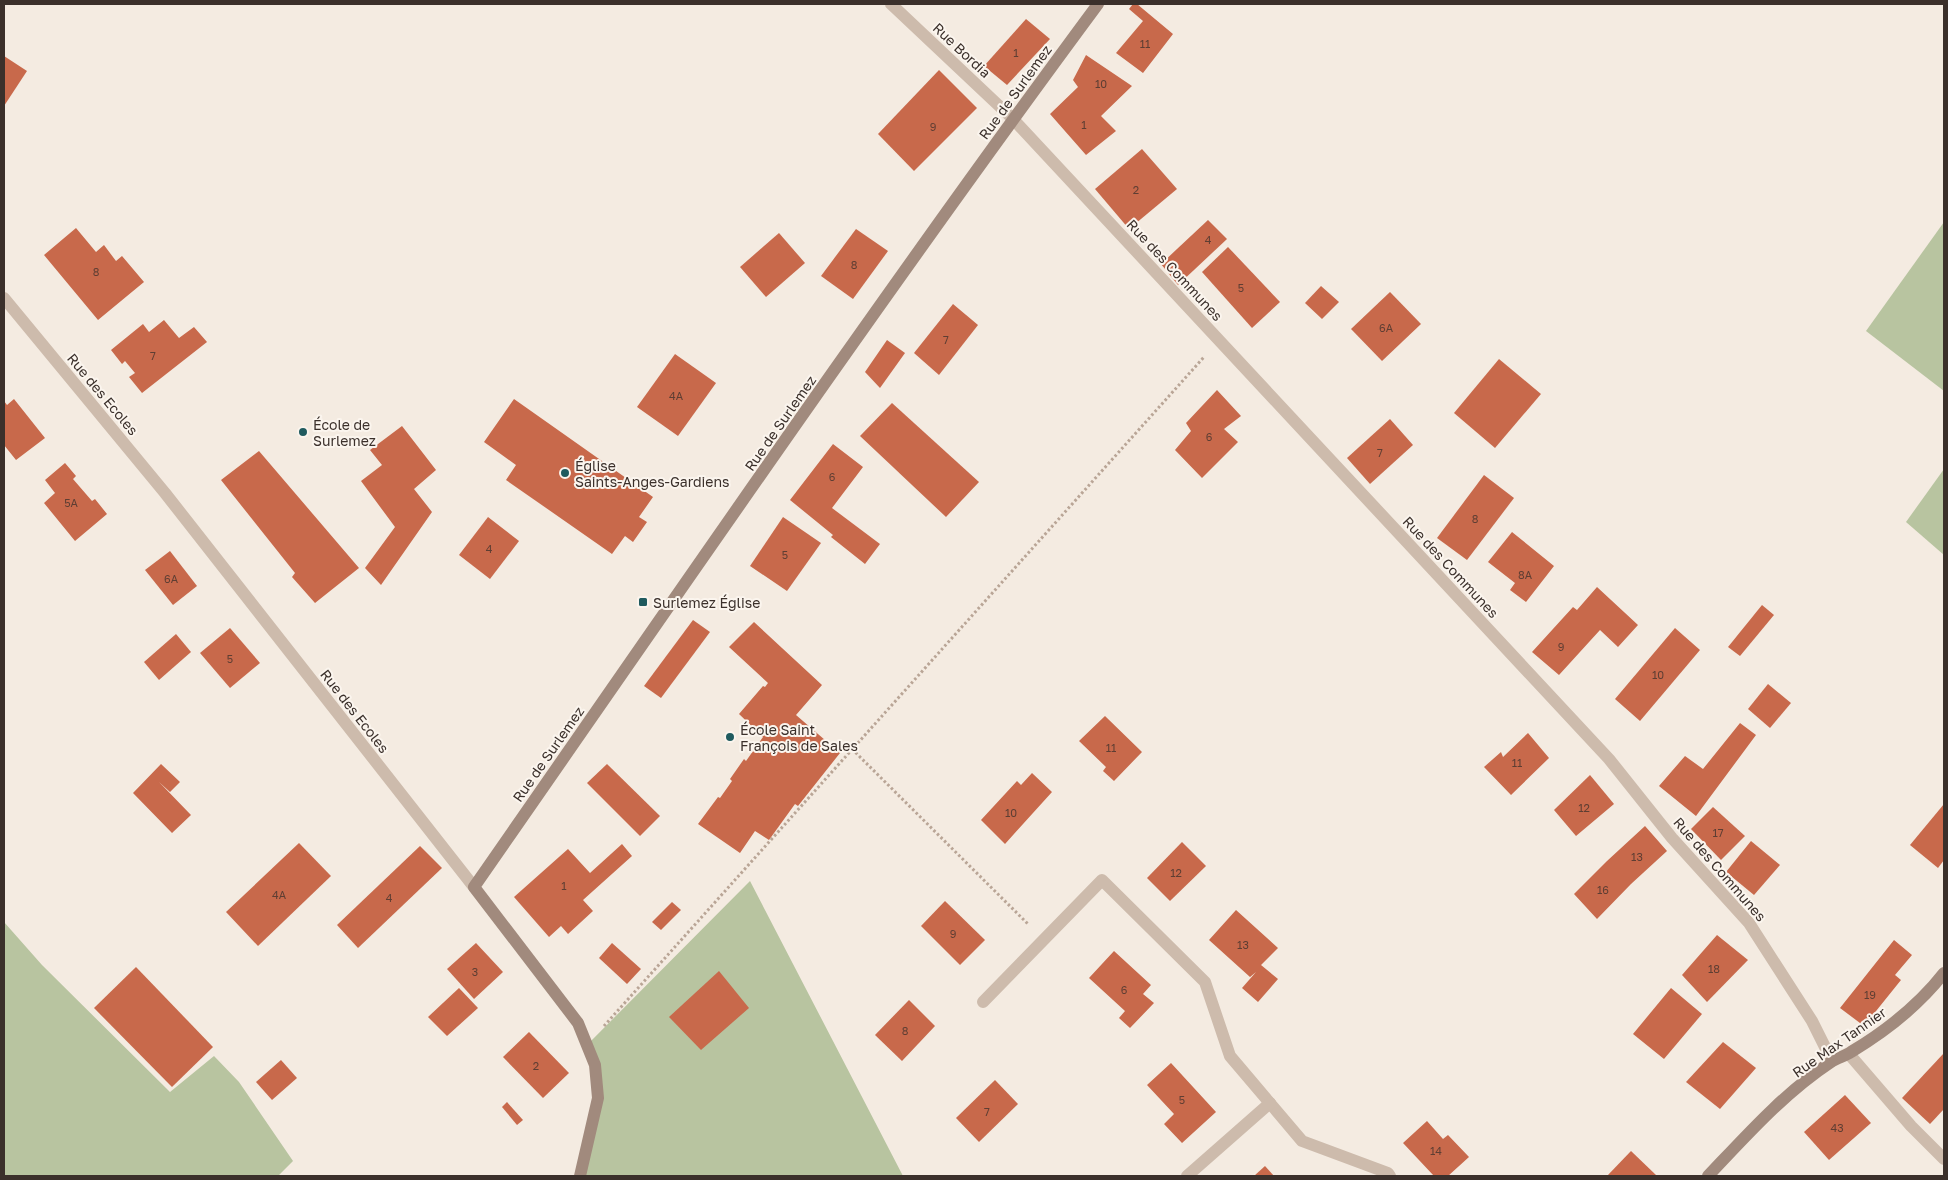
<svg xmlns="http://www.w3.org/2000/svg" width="1948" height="1180" font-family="'Golos Text',sans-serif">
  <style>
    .green { fill: #b8c4a0 }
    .building { fill: #c8694b }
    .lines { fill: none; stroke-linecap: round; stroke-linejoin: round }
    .path { stroke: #b9a596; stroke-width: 3; stroke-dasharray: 2.5 2.5; stroke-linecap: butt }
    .lane { stroke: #cdbbac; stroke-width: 12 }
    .street { stroke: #cdbbac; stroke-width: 12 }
    .secondary { stroke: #a18a7d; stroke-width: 12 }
    .poi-dot { fill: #1f5a5e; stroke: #fbf5ee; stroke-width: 2 }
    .labels { text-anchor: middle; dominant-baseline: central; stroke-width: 4; stroke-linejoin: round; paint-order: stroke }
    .number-label { font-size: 11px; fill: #5e3e33 }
    .street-label { font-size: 14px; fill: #3b302b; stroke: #fbf5ee }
    .poi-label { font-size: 14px; fill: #3b302b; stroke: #fbf5ee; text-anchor: start }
  </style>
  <rect width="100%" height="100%" fill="#f4ebe1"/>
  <g class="green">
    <polygon points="1944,222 1944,391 1866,331"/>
    <polygon points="1944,469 1944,555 1906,522"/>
    <polygon points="750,881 903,1176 580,1176 598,1098 587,1045"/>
    <polygon points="4,922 42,965 170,1092 214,1056 239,1082 293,1161 278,1176 4,1176"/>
  </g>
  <g class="building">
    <polygon points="1133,4 1137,4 1173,34 1143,73 1116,53 1143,21 1129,9"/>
    <polygon points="1026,19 1050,39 1007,85 984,66"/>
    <polygon points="1086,55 1132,86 1101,116 1116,131 1086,155 1050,114 1078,87 1073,80"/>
    <polygon points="4,56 27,71 4,106"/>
    <polygon points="939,70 977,108 914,171 878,134"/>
    <polygon points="1142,149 1177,189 1129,229 1095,189"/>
    <polygon points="1208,220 1227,239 1178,285 1161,264"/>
    <polygon points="76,228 96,252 104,245 116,261 122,256 144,282 98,320 44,255"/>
    <polygon points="856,229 888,251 853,299 821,276"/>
    <polygon points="779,233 805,263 766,297 740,267"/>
    <polygon points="1228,247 1280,302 1252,328 1202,272"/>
    <polygon points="1321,286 1339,302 1322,319 1305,303"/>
    <polygon points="1390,292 1421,324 1382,361 1351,329"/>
    <polygon points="953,304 978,325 939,375 914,353"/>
    <polygon points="164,320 179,338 194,327 207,342 142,393 129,377 135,373 125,361 122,364 111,350 143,324 149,332"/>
    <polygon points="887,340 905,353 880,388 865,372"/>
    <polygon points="675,354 716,383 678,436 637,407"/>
    <polygon points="1499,359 1541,394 1495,448 1454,413"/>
    <polygon points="1217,390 1241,416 1224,429 1238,442 1202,478 1175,450 1191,431 1186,423"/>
    <polygon points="14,399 45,438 16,460 4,445 4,401 7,405"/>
    <polygon points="514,399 653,497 639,517 647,522 633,542 625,536 612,554 506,480 516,465 484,442"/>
    <polygon points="892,403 979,482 946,517 860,436"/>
    <polygon points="1390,419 1413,445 1370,484 1347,458"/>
    <polygon points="402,426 436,470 414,489 432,512 381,585 365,568 395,527 361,481 382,465 370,450"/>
    <polygon points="833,444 863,467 832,508 880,544 865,564 831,537 833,535 790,500"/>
    <polygon points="259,451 359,568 315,603 292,577 295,573 221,480"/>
    <polygon points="65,463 76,476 73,479 92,501 95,499 107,514 75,541 44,503 55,493 45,480"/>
    <polygon points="1484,475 1514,498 1467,560 1437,538"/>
    <polygon points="488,517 519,541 490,579 459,555"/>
    <polygon points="783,517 821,543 787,591 750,566"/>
    <polygon points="1512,532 1554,566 1526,602 1510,590 1515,583 1488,562"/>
    <polygon points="170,551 197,586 173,605 145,570"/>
    <polygon points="1597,587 1638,625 1618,647 1600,630 1559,675 1532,652 1573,607 1577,610"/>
    <polygon points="1762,605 1774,615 1740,656 1728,647"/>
    <polygon points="693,620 710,632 661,698 644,686"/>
    <polygon points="754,622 822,685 796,715 840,753 798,806 795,804 769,840 755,831 740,853 698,824 718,797 720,798 732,781 730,779 744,759 746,761 763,737 739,714 763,686 765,687 768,683 729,647"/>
    <polygon points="230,628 260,663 230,688 200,653"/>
    <polygon points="1675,628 1700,650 1640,721 1615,699"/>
    <polygon points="176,634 191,652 159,680 144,662"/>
    <polygon points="1768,684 1791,703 1770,728 1748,709"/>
    <polygon points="1105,716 1142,752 1114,781 1103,771 1106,767 1079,741"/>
    <polygon points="1740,723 1756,735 1696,816 1659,786 1685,756 1703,769"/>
    <polygon points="1528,733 1549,758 1511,795 1484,767 1501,752 1503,757"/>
    <polygon points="161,764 180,782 170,792 159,782 191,815 172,833 133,793"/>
    <polygon points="607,764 660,816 640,836 587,783"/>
    <polygon points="1032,773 1052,792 1005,844 981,820 1017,781 1021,785"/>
    <polygon points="1590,775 1614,804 1576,836 1554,810"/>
    <polygon points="1944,804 1944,860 1938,868 1910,845"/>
    <polygon points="1713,807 1745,836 1721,860 1691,829"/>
    <polygon points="1645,826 1667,851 1631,884 1597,919 1574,894 1607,861"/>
    <polygon points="1751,841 1780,865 1754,895 1726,872"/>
    <polygon points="1182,842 1206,866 1170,901 1147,878"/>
    <polygon points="299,843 331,876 258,946 226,912"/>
    <polygon points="622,844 632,856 583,900 593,911 568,934 561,926 549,937 514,897 568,849 590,873"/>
    <polygon points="420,846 442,868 358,948 337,925"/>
    <polygon points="945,901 985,940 960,965 921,926"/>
    <polygon points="672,902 681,910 661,930 652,922"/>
    <polygon points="1236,910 1278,948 1261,965 1278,979 1258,1002 1242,988 1256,972 1250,977 1209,940"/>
    <polygon points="1717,935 1748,960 1707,1002 1682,975"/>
    <polygon points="1894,940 1912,955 1895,975 1901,980 1864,1026 1840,1008"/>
    <polygon points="476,943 503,972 474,999 447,969"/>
    <polygon points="612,943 641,969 627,984 599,958"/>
    <polygon points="1114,951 1151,985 1143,994 1154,1003 1130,1028 1119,1018 1125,1011 1089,978"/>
    <polygon points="136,967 213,1047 172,1087 94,1008"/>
    <polygon points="719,971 749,1008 701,1050 669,1017"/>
    <polygon points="459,988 478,1008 447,1036 428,1017"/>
    <polygon points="1671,988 1702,1014 1664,1059 1633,1034"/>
    <polygon points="909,1000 935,1026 902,1061 875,1035"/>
    <polygon points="529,1032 569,1073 543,1098 503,1057"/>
    <polygon points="1723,1042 1756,1068 1720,1109 1686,1082"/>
    <polygon points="1944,1053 1944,1109 1930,1124 1902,1098"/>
    <polygon points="281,1060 297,1078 272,1100 256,1082"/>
    <polygon points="1171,1063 1216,1112 1182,1143 1164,1124 1174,1114 1147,1085"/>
    <polygon points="995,1080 1018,1104 979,1142 956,1118"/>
    <polygon points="1845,1095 1871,1123 1829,1160 1804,1132"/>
    <polygon points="507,1102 523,1120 517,1125 502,1107"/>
    <polygon points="1427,1121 1443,1139 1448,1135 1469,1157 1448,1176 1434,1176 1403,1143"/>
    <polygon points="1631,1151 1656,1175 1654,1176 1607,1176"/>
    <polygon points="1265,1166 1274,1176 1254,1176"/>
  </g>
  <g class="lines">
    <g class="path">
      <polyline points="852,749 1029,925"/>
      <polyline points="604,1026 1204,357"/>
    </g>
    <polyline class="lane" points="1849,1054 1911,1126 1944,1159"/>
    <g class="street">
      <polyline points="891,4 1013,119 1609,759 1672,838 1749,923 1812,1021 1832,1061"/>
      <polyline points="4,298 165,493 474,887"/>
      <polyline points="983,1002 1102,880 1205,982 1230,1056 1302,1141 1388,1173 1390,1176"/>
      <polyline points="1187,1176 1270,1103"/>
    </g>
    <g class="secondary">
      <path d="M580,1176L598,1098L595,1065L578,1023L474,887C680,591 884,293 1098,4"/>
      <path d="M1708,1176C1746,1136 1784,1093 1831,1062C1837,1058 1845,1056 1851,1052C1886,1031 1919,1005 1944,973"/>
    </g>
  </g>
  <g class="poi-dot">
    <circle cx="303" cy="432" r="5"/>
    <circle cx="565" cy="473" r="5"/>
    <rect x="638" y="597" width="10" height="10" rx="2.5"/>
    <circle cx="730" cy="737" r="5"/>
  </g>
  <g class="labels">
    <g class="number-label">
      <text x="1145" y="43">11</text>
      <text x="1016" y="52">1</text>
      <text x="1101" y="83">10</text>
      <text x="1084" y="124">1</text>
      <text x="933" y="126">9</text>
      <text x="1136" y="189">2</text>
      <text x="1208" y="239">4</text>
      <text x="854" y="264">8</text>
      <text x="96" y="271">8</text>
      <text x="1241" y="287">5</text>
      <text x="1386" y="327">6A</text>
      <text x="946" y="339">7</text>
      <text x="153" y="355">7</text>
      <text x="676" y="395">4A</text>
      <text x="1209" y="436">6</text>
      <text x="1380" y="452">7</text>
      <text x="832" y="476">6</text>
      <text x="71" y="502">5A</text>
      <text x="1475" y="518">8</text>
      <text x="489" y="548">4</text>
      <text x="785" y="554">5</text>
      <text x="1525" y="574">8A</text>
      <text x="171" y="578">6A</text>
      <text x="1561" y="646">9</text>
      <text x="230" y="658">5</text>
      <text x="1658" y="674">10</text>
      <text x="1111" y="747">11</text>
      <text x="1517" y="762">11</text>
      <text x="1584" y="807">12</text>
      <text x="1011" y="812">10</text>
      <text x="1718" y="832">17</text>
      <text x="1637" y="856">13</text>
      <text x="1176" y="872">12</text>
      <text x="564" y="885">1</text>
      <text x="1603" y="889">16</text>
      <text x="279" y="894">4A</text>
      <text x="389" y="897">4</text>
      <text x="953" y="933">9</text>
      <text x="1243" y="944">13</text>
      <text x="1714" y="968">18</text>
      <text x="475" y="971">3</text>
      <text x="1124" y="989">6</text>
      <text x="1870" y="994">19</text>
      <text x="905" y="1030">8</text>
      <text x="536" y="1065">2</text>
      <text x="1182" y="1099">5</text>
      <text x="987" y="1111">7</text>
      <text x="1837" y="1127">43</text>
      <text x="1436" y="1150">14</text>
    </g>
    <g class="street-label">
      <text transform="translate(962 50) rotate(43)">Rue Bordia</text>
      <text transform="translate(1015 92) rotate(-54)">Rue de Surlemez</text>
      <text transform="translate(1175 270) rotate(47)">Rue des Communes</text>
      <text transform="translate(103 394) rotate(50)">Rue des Ecoles</text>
      <text transform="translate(780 423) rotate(-55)">Rue de Surlemez</text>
      <text transform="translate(1451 567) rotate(47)">Rue des Communes</text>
      <text transform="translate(355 711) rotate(52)">Rue des Ecoles</text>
      <text transform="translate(548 754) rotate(-55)">Rue de Surlemez</text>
      <text transform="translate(1720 869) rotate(49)">Rue des Communes</text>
      <text transform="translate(1839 1042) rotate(-35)">Rue Max Tannier</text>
    </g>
    <g class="poi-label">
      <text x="313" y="424">École de<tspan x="313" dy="16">Surlemez</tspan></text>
      <text x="575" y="465">Église<tspan x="575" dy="16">Saints-Anges-Gardiens</tspan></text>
      <text x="653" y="602">Surlemez Église</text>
      <text x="740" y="729">École Saint<tspan x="740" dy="16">François de Sales</tspan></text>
    </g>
  </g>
  <rect width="1948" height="1180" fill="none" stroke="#3b302b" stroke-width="10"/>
</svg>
